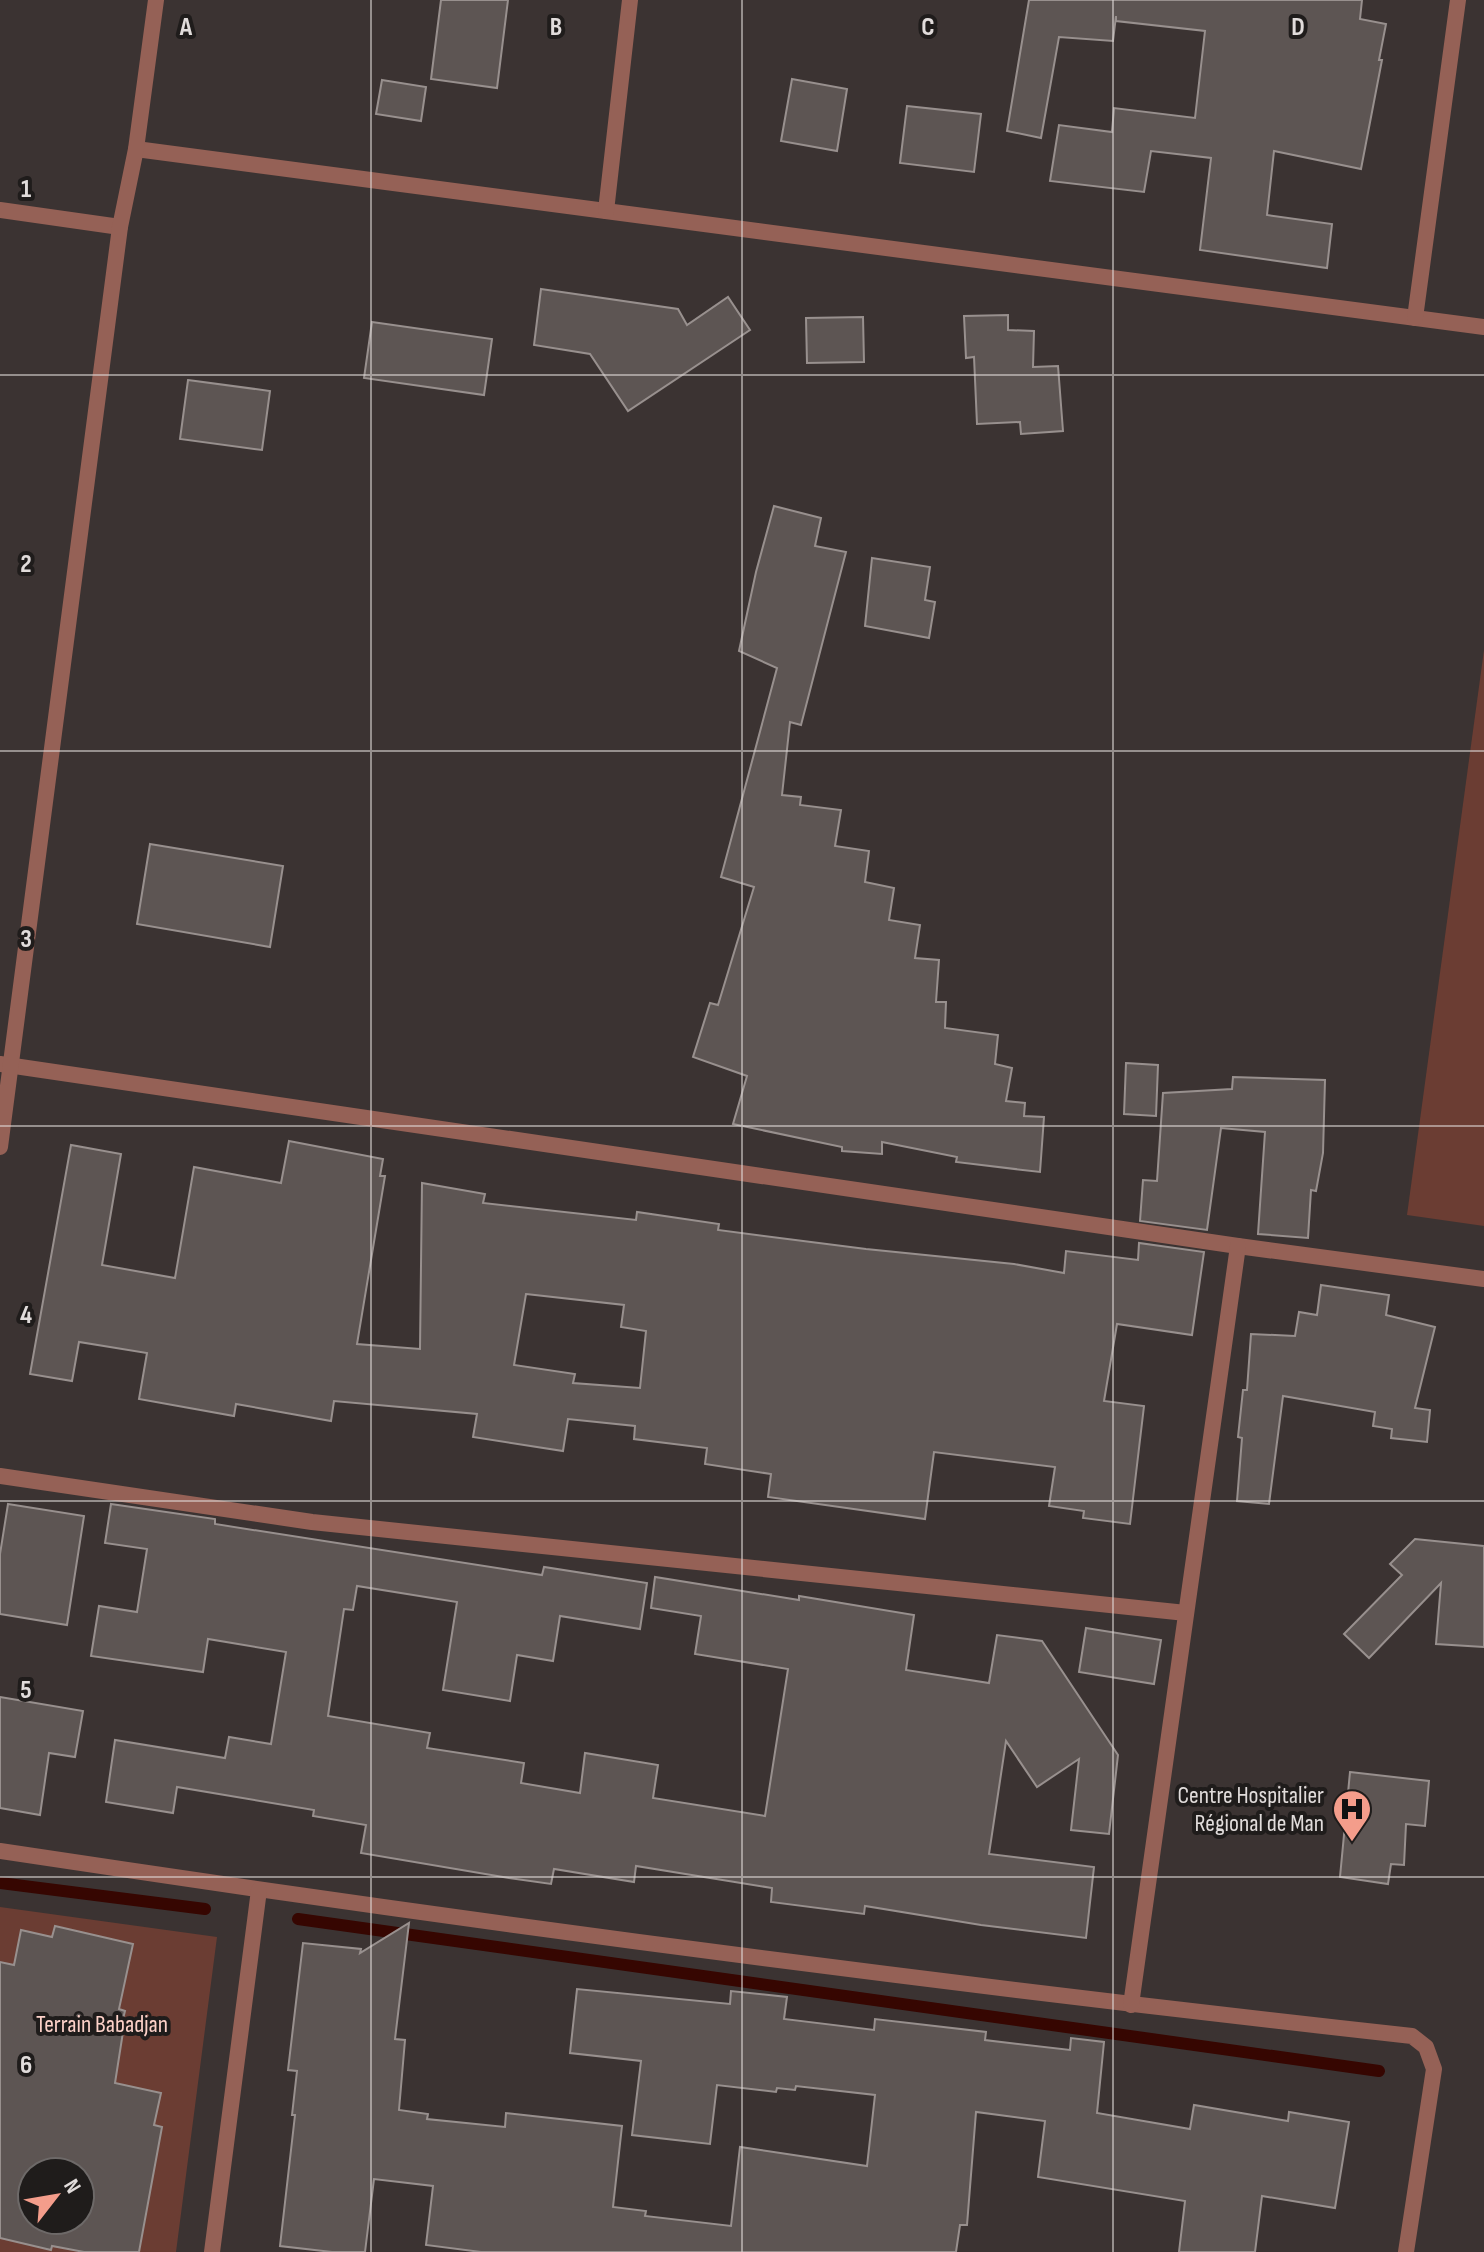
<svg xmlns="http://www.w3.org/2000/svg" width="1484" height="2252" font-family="'Sofia Sans Condensed',sans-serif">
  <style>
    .green { fill: #6b3d33; fill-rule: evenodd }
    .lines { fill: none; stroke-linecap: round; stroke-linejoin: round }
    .stream { stroke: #360601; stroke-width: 12 }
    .building { fill: #5d5553; stroke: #98908e; stroke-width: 2; fill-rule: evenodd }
    .minor { stroke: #956156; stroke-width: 16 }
    .grid { fill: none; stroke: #e1dcdb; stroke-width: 2; stroke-opacity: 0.55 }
    .labels { text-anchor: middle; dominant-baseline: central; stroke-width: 8; stroke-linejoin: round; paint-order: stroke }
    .poi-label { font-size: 24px; fill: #e1dcdb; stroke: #1f1c1b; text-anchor: end }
    .park-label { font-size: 24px; fill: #fdd2c9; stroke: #1f1c1b }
    .grid-label { font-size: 26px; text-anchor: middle; font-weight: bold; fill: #e1dcdb; stroke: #1f1c1b; stroke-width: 8; stroke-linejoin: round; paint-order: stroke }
  </style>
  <rect width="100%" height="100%" fill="#3b3332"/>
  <g class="green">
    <polygon points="1484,650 1484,1226 1407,1215"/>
    <path d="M0,1907L217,1937L176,2252H0ZM32,2172H80V2220H32Z"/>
  </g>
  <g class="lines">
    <g class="stream">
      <polyline points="0,1883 205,1909"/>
      <polyline points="298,1919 1379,2071"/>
    </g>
  </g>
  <g class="building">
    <polygon points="441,0 508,0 497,88 431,79"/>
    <polygon points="1029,0 1362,0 1360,19 1386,24 1379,60 1382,60 1361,169 1274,151 1267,215 1332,224 1327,268 1200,250 1211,158 1151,151 1144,192 1050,181 1059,125 1112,132 1114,108 1195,118 1205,31 1116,21 1116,16 1113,41 1059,37 1041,138 1007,131"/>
    <polygon points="792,79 847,89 837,151 781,141"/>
    <polygon points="382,80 426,87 421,121 376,114"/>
    <polygon points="907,106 981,114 974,172 900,163"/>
    <polygon points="541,289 678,309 687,325 728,297 750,330 628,411 590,354 534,345"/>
    <polygon points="1008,315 1008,330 1034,331 1033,367 1058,366 1063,431 1021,434 1020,422 977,424 974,357 966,358 964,316"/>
    <polygon points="863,317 864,362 807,363 806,318"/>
    <polygon points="372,322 492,339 484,395 364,378"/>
    <polygon points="188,380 270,391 262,450 180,439"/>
    <polygon points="774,506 821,518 815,546 846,552 801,725 790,722 782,795 801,797 800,805 841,810 835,846 869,851 865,882 894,888 889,920 920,925 915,958 939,960 936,1002 946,1002 945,1028 998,1035 995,1064 1012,1068 1006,1101 1025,1103 1024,1116 1044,1117 1040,1172 956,1162 957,1157 882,1142 882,1154 842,1151 842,1147 733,1124 747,1076 693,1057 710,1003 718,1005 754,887 721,877 777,668 739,651 756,572"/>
    <polygon points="872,558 930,567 925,600 935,602 929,638 865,626"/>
    <polygon points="150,844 283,866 270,947 137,924"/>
    <polygon points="1126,1063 1158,1065 1156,1116 1124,1114"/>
    <polygon points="1233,1077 1325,1080 1323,1153 1316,1191 1311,1190 1308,1238 1258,1234 1265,1132 1221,1128 1207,1230 1140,1221 1143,1180 1157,1181 1163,1093 1232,1089"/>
    <path d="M289,1141L383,1159L380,1176H385L357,1344L420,1349L422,1183L485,1194L483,1203L636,1220L637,1212L719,1224L718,1230L866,1249L1014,1264L1064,1273L1066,1251L1138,1260L1139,1243L1204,1252L1192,1335L1117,1324L1104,1401L1144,1406L1130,1524L1083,1518L1084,1511L1049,1506L1055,1467L934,1452L925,1519L768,1497L771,1474L705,1464L707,1448L634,1439L635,1426L568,1419L563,1451L473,1437L477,1414L334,1401L331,1421L236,1404L234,1416L139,1399L147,1353L79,1342L72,1381L30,1374L71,1145L121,1154L102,1265L175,1278L194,1167L281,1183ZM526,1294L624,1305L621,1327L646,1331L640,1388L573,1383L575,1374L514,1365Z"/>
    <polygon points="1321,1285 1389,1295 1386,1315 1435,1327 1415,1408 1430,1410 1427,1442 1391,1438 1392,1429 1373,1426 1375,1412 1283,1396 1269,1504 1237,1501 1242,1438 1238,1437 1243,1390 1247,1390 1251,1334 1295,1336 1299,1312 1317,1315"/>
    <polygon points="8,1504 84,1516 67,1625 0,1614 0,1554"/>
    <polygon points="111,1504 215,1519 215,1524 542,1575 544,1567 647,1583 640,1629 560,1616 553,1661 517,1655 510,1701 443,1690 457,1602 357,1586 353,1610 344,1609 328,1716 430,1733 427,1748 524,1763 521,1783 580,1793 585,1753 658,1765 653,1798 765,1816 788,1669 695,1654 701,1616 651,1608 655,1577 799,1600 799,1596 914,1615 906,1670 989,1683 997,1635 1042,1641 1118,1755 1109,1834 1071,1830 1079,1759 1037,1787 1006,1741 989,1854 1094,1867 1086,1938 981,1925 865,1906 864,1914 771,1902 772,1888 636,1866 634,1882 554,1869 551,1884 509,1878 361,1853 366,1825 313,1816 314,1810 177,1787 173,1813 106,1802 115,1740 225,1758 229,1737 271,1744 286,1652 208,1639 203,1672 91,1656 99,1606 137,1612 147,1549 105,1543"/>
    <polygon points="1415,1539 1484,1546 1484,1647 1436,1644 1441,1583 1369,1658 1344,1634 1402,1575 1390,1564"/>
    <polygon points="1086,1628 1161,1640 1154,1684 1079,1672"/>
    <polygon points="0,1697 83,1711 75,1757 49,1753 40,1815 0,1808"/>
    <polygon points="1350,1772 1429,1781 1425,1826 1406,1824 1404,1865 1391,1864 1388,1884 1340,1877"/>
    <polygon points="409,1923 395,2039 405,2040 399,2110 428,2114 427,2119 505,2127 506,2113 622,2126 613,2207 646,2211 645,2216 731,2226 740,2147 867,2166 875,2095 796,2086 795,2090 777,2088 776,2092 717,2085 710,2144 632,2135 641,2061 570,2053 577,1989 730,2004 731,1991 787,1997 784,2019 874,2030 875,2019 986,2032 985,2040 1070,2050 1071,2038 1104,2042 1097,2113 1190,2129 1194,2105 1288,2121 1289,2112 1349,2122 1335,2208 1262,2196 1255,2252 1179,2252 1185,2201 1038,2177 1045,2121 976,2112 967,2225 960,2225 956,2252 481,2252 426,2245 433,2186 374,2179 365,2252 332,2252 280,2246 295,2115 292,2115 297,2071 288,2070 303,1943 361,1949 360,1953"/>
    <path d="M55,1926L133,1944L119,2009L125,2011L120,2031L123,2032L115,2083L161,2093L154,2125L162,2127L139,2252H84L52,2246L51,2250L0,2238V1962L14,1965L21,1930L52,1937ZM32,2172H80V2220H32Z"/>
  </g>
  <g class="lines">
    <g class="minor">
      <polyline points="136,149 1484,327"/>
      <polyline points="0,210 120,227"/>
      <polyline points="606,211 630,0"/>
      <polyline points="1415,318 1458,0"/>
      <polyline points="0,1064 1238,1246 1484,1279"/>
      <polyline points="0,1147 120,227 136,149 156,0"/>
      <polyline points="0,1476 312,1522 1186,1613"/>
      <path d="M0,1851C469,1922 941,1984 1412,2036L1426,2047L1434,2069L1406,2252"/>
      <polyline points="1131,2005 1238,1246"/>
      <polyline points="212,2252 259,1890"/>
    </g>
  </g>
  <path class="grid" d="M371,0V2252M742,0V2252M1113,0V2252M0,375H1484M0,751H1484M0,1126H1484M0,1501H1484M0,1877H1484"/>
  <defs>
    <symbol id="hospital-pin" viewBox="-11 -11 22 30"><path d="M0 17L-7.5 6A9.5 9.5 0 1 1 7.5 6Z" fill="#f49d8b" stroke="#1f1c1b"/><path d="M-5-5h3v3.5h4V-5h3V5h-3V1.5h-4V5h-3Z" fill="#111"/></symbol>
  </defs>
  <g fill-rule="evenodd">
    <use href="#hospital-pin" x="1330" y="1787" width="44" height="60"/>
  </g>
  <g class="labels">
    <g class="poi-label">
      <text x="1324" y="1795">Centre Hospitalier<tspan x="1324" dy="28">Régional de Man</tspan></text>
    </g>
    <g class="park-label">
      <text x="102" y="2024">Terrain Babadjan</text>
    </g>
  </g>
  <g class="grid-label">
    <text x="186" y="35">A</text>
    <text x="556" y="35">B</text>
    <text x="928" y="35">C</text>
    <text x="1298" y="35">D</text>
    <text x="26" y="197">1</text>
    <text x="26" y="572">2</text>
    <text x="26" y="947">3</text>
    <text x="26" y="1323">4</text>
    <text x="26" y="1698">5</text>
    <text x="26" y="2073">6</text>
  </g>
  <g transform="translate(56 2196) rotate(59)"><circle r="38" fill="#1f1c1b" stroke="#6d6968" stroke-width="2"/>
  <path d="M0-6L14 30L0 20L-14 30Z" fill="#f49d8b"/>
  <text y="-12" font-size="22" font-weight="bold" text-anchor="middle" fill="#e1dcdb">N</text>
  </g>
</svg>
